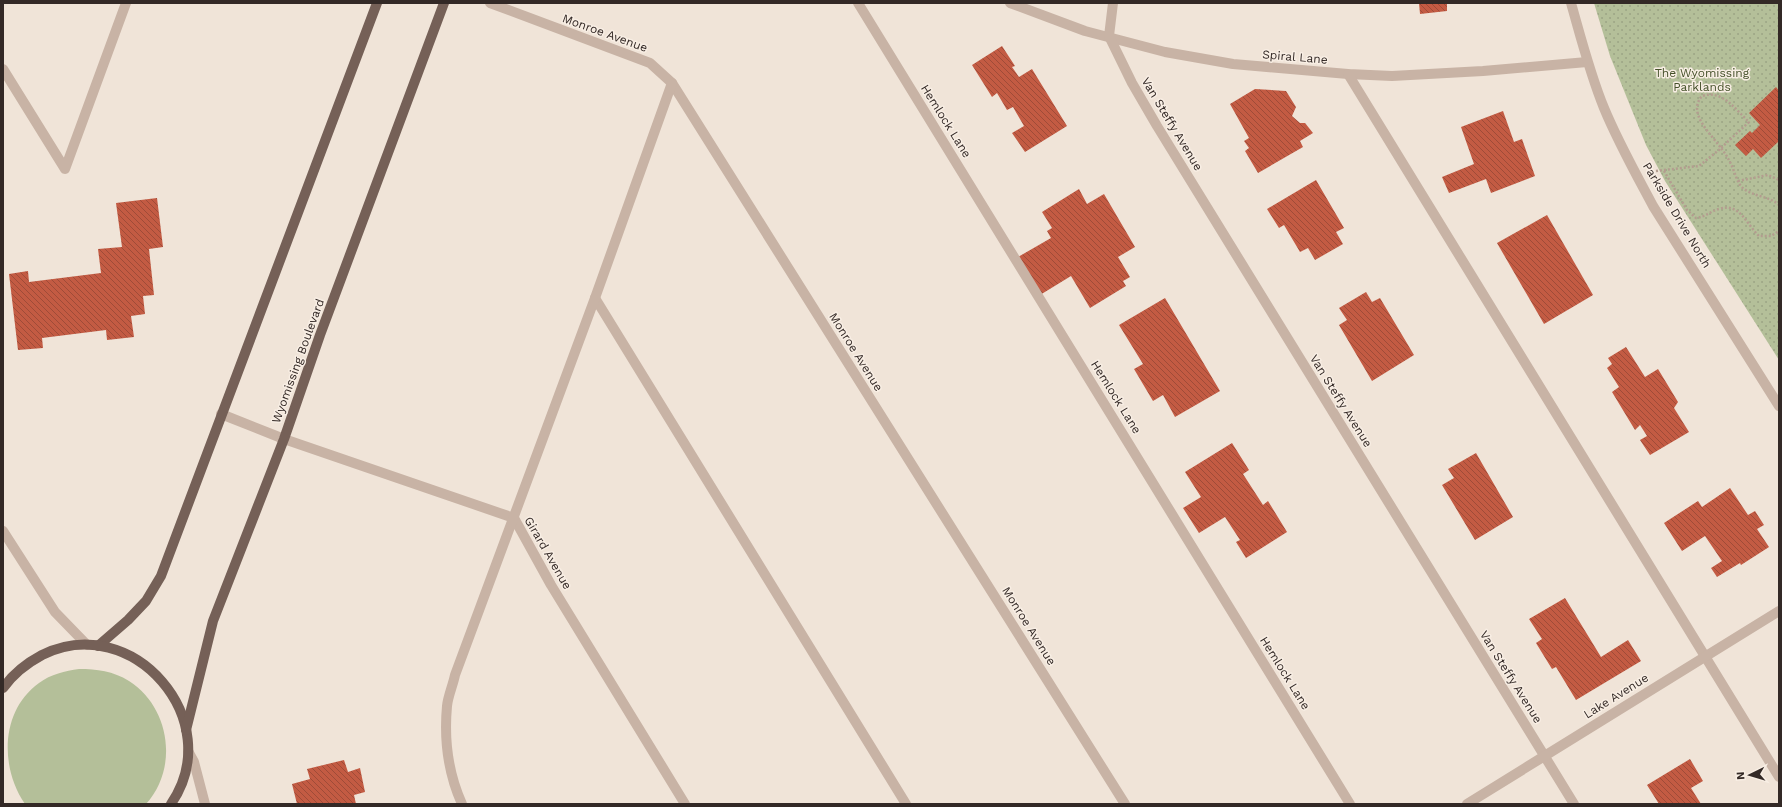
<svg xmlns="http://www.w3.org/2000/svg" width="1782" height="807" font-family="'Work Sans',sans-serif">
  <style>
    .green { fill: #b4bf99 }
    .park { fill: url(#park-dots) }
    .building { fill: url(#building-back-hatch) }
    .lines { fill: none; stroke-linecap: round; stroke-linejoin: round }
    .path { stroke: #b39d8f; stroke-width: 2.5; stroke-dasharray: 2 2; stroke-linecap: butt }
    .minor { stroke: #c8b3a5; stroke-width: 10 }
    .major { stroke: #756057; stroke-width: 10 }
    .labels { text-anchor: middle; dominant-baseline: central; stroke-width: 3; stroke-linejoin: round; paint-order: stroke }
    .street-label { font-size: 12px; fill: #332926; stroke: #f8eee4 }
    .park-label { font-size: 12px; fill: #45512a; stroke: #f8eee4 }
  </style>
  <defs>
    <pattern id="park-dots" width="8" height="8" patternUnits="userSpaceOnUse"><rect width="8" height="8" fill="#b4bf99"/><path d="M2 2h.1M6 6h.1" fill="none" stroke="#9ba484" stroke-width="1.8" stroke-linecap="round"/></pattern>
    <pattern id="building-back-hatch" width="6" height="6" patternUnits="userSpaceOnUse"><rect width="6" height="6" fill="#c35b43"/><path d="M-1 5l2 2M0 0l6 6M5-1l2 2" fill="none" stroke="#9f4b38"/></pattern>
  </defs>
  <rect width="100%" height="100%" fill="#f0e4d8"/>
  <path class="green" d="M79,669C97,669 113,671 129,681C170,707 179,768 146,804H25C0,768 0,711 39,683C51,674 65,671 79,669Z"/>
  <polygon class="park" points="1594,3 1779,3 1779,360 1665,181 1646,145 1610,56"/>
  <g class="building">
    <polygon points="1419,3 1447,3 1447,11 1420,14"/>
    <polygon points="1002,46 1015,66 1012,67 1019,77 1032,69 1067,126 1025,152 1012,133 1024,126 1013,107 1007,110 997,93 992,97 972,65"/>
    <polygon points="1776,87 1779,91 1779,143 1778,142 1761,158 1753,149 1746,156 1735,145 1750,131 1752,133 1760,125 1749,113"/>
    <polygon points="1255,89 1286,91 1296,107 1292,116 1300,123 1305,123 1313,133 1300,141 1303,147 1258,173 1245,151 1249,148 1244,141 1249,138 1230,104"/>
    <polygon points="1503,111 1514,142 1522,139 1535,176 1491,193 1486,179 1449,193 1442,177 1474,164 1461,127"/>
    <polygon points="1316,180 1344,228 1336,232 1343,244 1315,260 1308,248 1300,252 1284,225 1279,228 1267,209"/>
    <polygon points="1079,189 1087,204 1104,194 1135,247 1118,257 1130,277 1123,281 1126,286 1090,308 1071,276 1040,295 1018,257 1051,238 1047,231 1052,228 1042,212"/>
    <polygon points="157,198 163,247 149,249 154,295 143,296 145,314 131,316 134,337 107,340 106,330 42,338 43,348 18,350 9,274 28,271 29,282 101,273 98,249 122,247 116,203"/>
    <polygon points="1547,215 1593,295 1544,324 1497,243"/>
    <polygon points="1366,292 1372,302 1380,298 1414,355 1372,381 1339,325 1347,320 1339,308"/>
    <polygon points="1165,298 1220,391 1175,417 1163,395 1153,401 1134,369 1143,364 1119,325"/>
    <polygon points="1626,347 1645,377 1658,369 1678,402 1674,408 1689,432 1650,455 1640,440 1647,436 1640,425 1635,430 1612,392 1619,387 1607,368 1612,364 1608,358"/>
    <polygon points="1232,443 1249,470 1243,474 1263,505 1268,501 1287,532 1246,558 1236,542 1240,540 1225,517 1199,533 1183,508 1201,497 1185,472"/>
    <polygon points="1476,453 1513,517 1475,540 1442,485 1454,478 1448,469"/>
    <polygon points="1730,488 1748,515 1755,511 1764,525 1757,529 1769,547 1741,565 1740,563 1717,577 1711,568 1722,561 1705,536 1682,551 1664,523 1698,501 1702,507"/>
    <polygon points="1565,598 1601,657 1628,640 1641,661 1576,700 1556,667 1552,669 1536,643 1542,639 1529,619"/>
    <polygon points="1690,759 1703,781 1691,788 1701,804 1659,804 1647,785"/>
    <polygon points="344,760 348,772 360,768 365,792 354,795 356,804 297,804 292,784 310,779 307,769"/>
  </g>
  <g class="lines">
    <g class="path">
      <path d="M1656,171L1699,166L1719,150L1721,148L1749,122C1736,110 1722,89 1702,96C1687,113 1710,133 1721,148C1725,153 1728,158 1731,164C1735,172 1737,184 1744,189C1755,197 1769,196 1779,205"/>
      <path d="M1664,171L1687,210L1696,218C1705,217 1711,211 1719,209C1740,202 1746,224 1759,236H1771L1779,231"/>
      <polyline points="1738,181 1768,175 1779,180"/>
    </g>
    <g class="minor">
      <polyline points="490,3 650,63 672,83 1125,804"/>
      <polyline points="858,3 1350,804"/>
      <polyline points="1010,3 1085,31 1165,52 1233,64 1348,74 1392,76 1483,71 1587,62"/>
      <polyline points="1113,3 1109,36 1132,83 1157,126 1574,804"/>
      <path d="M1571,3C1581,38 1590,74 1604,108C1618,142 1636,174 1653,206L1779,406"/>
      <polyline points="3,69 65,169 126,3"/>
      <polyline points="1348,74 1779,777"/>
      <polyline points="595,298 906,804"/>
      <polyline points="221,414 284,439 514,518 551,585 685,804"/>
      <polyline points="3,531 55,612 87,645"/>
      <polyline points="188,751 194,762 205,804"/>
      <path d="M462,804C448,773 444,739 447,706C448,696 453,685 455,675L595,298L672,83"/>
      <polyline points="1467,804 1779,611"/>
    </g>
    <g class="major">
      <polyline points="98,646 128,620 146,601 161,576 377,3"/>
      <path d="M3,688C13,674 27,663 42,655C133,610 228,721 171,804"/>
      <polyline points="186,730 213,621 284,439 320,335 444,3"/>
    </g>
  </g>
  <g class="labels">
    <g class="street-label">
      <text transform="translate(605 33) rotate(20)">Monroe Avenue</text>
      <text transform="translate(1295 57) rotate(5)">Spiral Lane</text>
      <text transform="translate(946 121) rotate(58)">Hemlock Lane</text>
      <text transform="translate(1172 124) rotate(59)">Van Steffy Avenue</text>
      <text transform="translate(1677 215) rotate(59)">Parkside Drive North</text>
      <text transform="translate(856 352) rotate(58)">Monroe Avenue</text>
      <text transform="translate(298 361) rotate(-70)">Wyomissing Boulevard</text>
      <text transform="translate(1116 397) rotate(58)">Hemlock Lane</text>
      <text transform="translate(1341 401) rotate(58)">Van Steffy Avenue</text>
      <text transform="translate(548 553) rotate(60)">Girard Avenue</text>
      <text transform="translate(1029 626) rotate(58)">Monroe Avenue</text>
      <text transform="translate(1285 673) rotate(58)">Hemlock Lane</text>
      <text transform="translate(1511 677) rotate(58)">Van Steffy Avenue</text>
      <text transform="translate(1616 696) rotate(-32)">Lake Avenue</text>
    </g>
    <g class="park-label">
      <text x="1702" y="73">The Wyomissing<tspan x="1702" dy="14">Parklands</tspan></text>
    </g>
  </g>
  <rect width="1782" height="807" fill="none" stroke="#332926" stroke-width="8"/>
  <g transform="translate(1750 775) rotate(265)" stroke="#f8eee4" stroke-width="3" paint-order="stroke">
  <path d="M0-3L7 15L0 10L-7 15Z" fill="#332926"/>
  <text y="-6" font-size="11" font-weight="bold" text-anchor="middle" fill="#332926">N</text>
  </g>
</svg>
